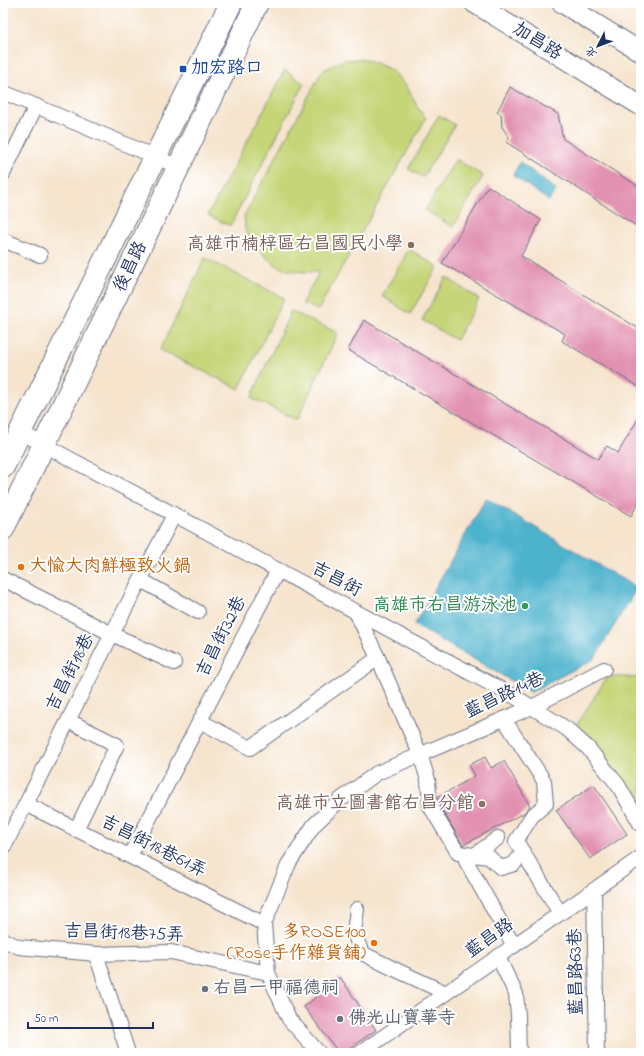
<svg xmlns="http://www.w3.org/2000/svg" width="644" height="1056" font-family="'Indie Flower','LXGW WenKai TC',sans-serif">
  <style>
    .green { fill: #c5d577; stroke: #70826a }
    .water { fill: #4eb3cd; stroke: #347196 }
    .building { fill: #e291b1 }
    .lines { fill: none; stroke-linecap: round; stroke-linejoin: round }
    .street-casing { stroke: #686e85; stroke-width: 16 }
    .secondary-casing { stroke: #686e85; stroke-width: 21 }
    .primary-casing { stroke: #686e85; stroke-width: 24 }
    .street { stroke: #fff; stroke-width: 14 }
    .secondary { stroke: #fff; stroke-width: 19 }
    .primary { stroke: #fff; stroke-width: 22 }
    .transit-dot { fill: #1a4fb4; stroke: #fff; stroke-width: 1.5 }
    .education-dot { fill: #8d6e63; stroke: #fff; stroke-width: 1.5 }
    .food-dot { fill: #e8710a; stroke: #fff; stroke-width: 1.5 }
    .leisure-dot { fill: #2e9e5b; stroke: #fff; stroke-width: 1.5 }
    .worship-dot { fill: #6b7280; stroke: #fff; stroke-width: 1.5 }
    .labels { text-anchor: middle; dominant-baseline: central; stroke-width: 4; stroke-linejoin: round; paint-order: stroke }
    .street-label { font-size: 18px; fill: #1b2f5e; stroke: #fff }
    .transit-label { font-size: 18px; fill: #164399; stroke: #fff; text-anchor: start }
    .education-label { font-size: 18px; fill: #785e54; stroke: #fff; text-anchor: end }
    .food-label { font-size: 18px; fill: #c56008; stroke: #fff; text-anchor: start }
    .leisure-label { font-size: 18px; fill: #27864d; stroke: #fff; text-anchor: end }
    .worship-label { font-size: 18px; fill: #5b616d; stroke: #fff; text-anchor: start }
  </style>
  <rect width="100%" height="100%" fill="#fff"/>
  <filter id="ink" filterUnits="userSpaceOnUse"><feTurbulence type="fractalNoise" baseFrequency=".025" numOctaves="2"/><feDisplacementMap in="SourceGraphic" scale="8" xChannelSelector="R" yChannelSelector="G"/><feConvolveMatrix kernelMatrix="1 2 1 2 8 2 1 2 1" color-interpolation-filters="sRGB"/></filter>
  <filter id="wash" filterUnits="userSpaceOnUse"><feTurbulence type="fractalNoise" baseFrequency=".012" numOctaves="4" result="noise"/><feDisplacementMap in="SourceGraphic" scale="16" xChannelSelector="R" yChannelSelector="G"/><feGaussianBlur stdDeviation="0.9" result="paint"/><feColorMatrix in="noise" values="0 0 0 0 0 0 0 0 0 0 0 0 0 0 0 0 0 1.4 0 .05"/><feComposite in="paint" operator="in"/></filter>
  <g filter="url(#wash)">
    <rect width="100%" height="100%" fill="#f6e4cd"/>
    <g class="green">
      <path d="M366,59L392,70L407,87L418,108L426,118L318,310L302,303L319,272C307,272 295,272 284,269C272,265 251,244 246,232C244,228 245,221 244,216L322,71L344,60Z"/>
      <polygon points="285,70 304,84 230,226 208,215"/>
      <polygon points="439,115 455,125 423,177 408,169"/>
      <polygon points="456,159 483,176 453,227 425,210"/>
      <polygon points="409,249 438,267 410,314 382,296"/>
      <polygon points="205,258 284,298 239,389 160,350"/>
      <polygon points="446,277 479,299 456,340 422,320"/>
      <polygon points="291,311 338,333 297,420 251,398"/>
      <polygon points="608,676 641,678 641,811 624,782 575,727"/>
    </g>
    <g class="water">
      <polygon points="520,162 556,190 549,201 513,175"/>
      <polygon points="486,498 637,588 594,659 531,692 414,625"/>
    </g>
    <g id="blocks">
      <g class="building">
        <polygon points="510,87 558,114 563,139 641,188 641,229 506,142 509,137 502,127 501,114 497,112"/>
        <polygon points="488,186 541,220 521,256 641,330 641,388 562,341 565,334 442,263"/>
        <polygon points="364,320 598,459 607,446 618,453 641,414 641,498 631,516 348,350"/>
        <polygon points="485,757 491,768 504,761 530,806 524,813 463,845 438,803 438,797 475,776 469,765"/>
        <polygon points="594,785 627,834 590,859 556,810"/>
        <polygon points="340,977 376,1030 342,1053 339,1053 304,1007"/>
      </g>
    </g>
  </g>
  <g filter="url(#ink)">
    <use href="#blocks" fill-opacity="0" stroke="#686e85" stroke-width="1"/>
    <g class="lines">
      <defs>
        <g id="street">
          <polyline points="3,92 179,167"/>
          <polyline points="3,174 36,106"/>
          <polyline points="3,240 40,255"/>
          <polyline points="20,432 517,698 567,729 588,748 618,785 641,825"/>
          <polyline points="3,579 112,634 174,663"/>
          <polyline points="141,580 198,612"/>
          <polyline points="356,612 378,658 420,754 428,780 430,806 458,853 489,857 501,868 514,864 523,852"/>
          <polyline points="504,719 544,781 546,804 532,816 516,841 560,913"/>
          <polyline points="69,721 117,745 76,830"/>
          <polyline points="200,721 250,748 378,658"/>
          <polyline points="26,804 264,924"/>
          <polyline points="498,838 466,861 514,946"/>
          <polyline points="3,849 112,634 174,515"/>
          <polyline points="130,856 278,570"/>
          <polyline points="594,890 597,1053"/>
          <polyline points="357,909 354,933 362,953 392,968 446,993"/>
          <polyline points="3,940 19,947 96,954 171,952 268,973"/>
          <polyline points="96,954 128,1053"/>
          <polyline points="498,957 516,994 518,1015 519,1053"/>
          <polyline points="319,1053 289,1019 268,973 264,924 289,863 314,825 340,800 377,773 532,707 604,669"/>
          <polyline points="360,1053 641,857"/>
        </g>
        <g id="secondary">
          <polyline points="474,3 641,106"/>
          <polyline points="562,3 641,52"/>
        </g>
        <g id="primary">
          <polyline points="3,467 231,3"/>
          <polyline points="3,529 168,189 257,3"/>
        </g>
      </defs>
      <use href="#street" class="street-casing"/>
      <use href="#secondary" class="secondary-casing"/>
      <use href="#primary" class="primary-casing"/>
      <use href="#street" class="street"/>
      <use href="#secondary" class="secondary"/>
      <use href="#primary" class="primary"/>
    </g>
  </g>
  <rect class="transit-dot" x="179" y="65" width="8" height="8" rx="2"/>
  <g class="education-dot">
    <circle cx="411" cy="245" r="4"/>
    <circle cx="482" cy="804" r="4"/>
  </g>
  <g class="food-dot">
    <circle cx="21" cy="567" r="4"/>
    <circle cx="374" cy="943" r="4"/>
  </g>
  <circle class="leisure-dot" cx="525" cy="606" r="4"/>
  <g class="worship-dot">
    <circle cx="205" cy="989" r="4"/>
    <circle cx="340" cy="1019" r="4"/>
  </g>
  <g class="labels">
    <g class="street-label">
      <text transform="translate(537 42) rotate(32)">加昌路</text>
      <text transform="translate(131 267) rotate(-64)">後昌路</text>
      <text transform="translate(336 580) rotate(28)">吉昌街</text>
      <text transform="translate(222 637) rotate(-63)">吉昌街32巷</text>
      <text transform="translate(71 673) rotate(-63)">吉昌街18巷</text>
      <text transform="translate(505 696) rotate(-25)">藍昌路14巷</text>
      <text transform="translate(153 847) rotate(27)">吉昌街18巷61弄</text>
      <text transform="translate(124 934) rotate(2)">吉昌街18巷75弄</text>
      <text transform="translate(490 939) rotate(-35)">藍昌路</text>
      <text transform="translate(577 972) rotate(-91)">藍昌路63巷</text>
    </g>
    <g class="transit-label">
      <text x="191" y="69">加宏路口</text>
    </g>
    <g class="education-label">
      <text x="403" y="245">高雄市楠梓區右昌國民小學</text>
      <text x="474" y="804">高雄市立圖書館右昌分館</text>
    </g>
    <g class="food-label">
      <text x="29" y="567">大愉大肉鮮極致火鍋</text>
      <text x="366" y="933" text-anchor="end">多ROSE100<tspan x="366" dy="21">(Rose手作雜貨舖)</tspan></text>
    </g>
    <g class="leisure-label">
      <text x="517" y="606">高雄市右昌游泳池</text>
    </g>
    <g class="worship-label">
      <text x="213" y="989">右昌一甲福德祠</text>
      <text x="348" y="1019">佛光山寶華寺</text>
    </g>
  </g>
  <rect width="644" height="1056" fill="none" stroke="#fff" stroke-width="16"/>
  <g transform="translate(598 46) rotate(228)" stroke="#ffffff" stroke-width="3" paint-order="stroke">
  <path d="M0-3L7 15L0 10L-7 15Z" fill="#1b2f5e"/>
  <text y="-6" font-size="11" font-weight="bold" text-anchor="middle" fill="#1b2f5e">北</text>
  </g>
  <path d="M28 1022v6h125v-6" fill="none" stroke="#1b2f5e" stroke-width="2"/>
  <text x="34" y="1022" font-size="12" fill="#1b2f5e" stroke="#ffffff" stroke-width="3" paint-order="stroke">50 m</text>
</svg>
